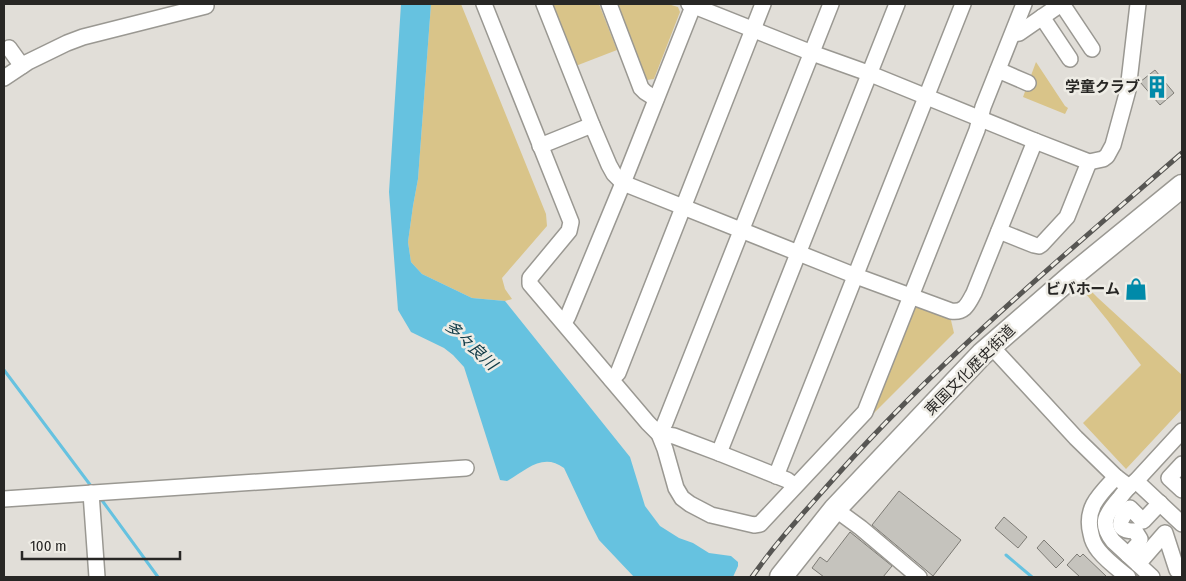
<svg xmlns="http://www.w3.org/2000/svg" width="1186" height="581" font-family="'Fira Sans Condensed','Noto Sans JP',sans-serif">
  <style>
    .green { fill: #d9c489 }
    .water { fill: #66c2e0 }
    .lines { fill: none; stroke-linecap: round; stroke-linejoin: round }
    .stream { stroke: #66c2e0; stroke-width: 3 }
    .building { fill: #c5c3bd; stroke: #7d7b75 }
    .minor-casing { stroke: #9a9892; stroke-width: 18 }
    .highway-casing { stroke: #9a9892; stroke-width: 25 }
    .minor { stroke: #fff; stroke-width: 15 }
    .highway { stroke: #fff; stroke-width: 22 }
    .rail-casing { stroke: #575653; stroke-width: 5 }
    .rail { stroke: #eeece5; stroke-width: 3; stroke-dasharray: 9; stroke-linecap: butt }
    .labels { text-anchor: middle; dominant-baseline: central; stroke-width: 5; stroke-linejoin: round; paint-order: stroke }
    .poi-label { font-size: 15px; font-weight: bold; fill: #282725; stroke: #eeece5; text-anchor: end }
    .street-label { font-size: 15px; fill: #282725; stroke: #eeece5 }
    .water-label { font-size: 16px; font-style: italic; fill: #103b47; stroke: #eeece5 }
  </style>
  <rect width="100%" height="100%" fill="#e1ded8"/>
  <g class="green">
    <polygon points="431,4 461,4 546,214 547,226 502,278 505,289 512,299 505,301 472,298 422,274 411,262 408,242 413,206 418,179"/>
    <polygon points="549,4 599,4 617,50 573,67"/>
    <polygon points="615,4 668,4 678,7 680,12 654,79 647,80 644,79"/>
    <polygon points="1036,62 1065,106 1068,108 1065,114 1023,97"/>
    <polygon points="1080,280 1098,298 1182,375 1182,409 1126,469 1083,423 1141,365 1108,321 1078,284"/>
    <polygon points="918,304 950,316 954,333 873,414 871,413 911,307"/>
  </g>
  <path class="water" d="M401,4H431L418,179L413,206L408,242L411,262L422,274L472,298L505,301L630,457L645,506L660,526L679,538L693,543L709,553L731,556L738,562V566L733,577H634L599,540L588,519L564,468C543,452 526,470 507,481L500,480L464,367L453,355L444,348L411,332L398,310L389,192Z"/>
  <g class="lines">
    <g class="stream">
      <polyline points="4,370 91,486"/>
      <polyline points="101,499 158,577"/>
      <polyline points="1006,555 1032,577"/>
    </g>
  </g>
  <g class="building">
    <polygon points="1155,70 1174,93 1160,105 1140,82"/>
    <polygon points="899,491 961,540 933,576 872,525"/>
    <polygon points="1004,517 1027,537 1018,548 995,528"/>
    <polygon points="850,532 892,566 883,577 824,577 812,568 820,557 827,562"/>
    <polygon points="1044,540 1064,560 1056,568 1037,548"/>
    <polygon points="1077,554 1080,557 1083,554 1107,577 1080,577 1067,565"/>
  </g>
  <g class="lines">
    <defs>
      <g id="minor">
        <polyline points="484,4 571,222 569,231 530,278 530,284 648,423 659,434 665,449 676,488 682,498 690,504 711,515 754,525 760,524 865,412 977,130 983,107 1024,4"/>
        <path d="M544,4L592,125L609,165L614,174L623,183L856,276L951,311C965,313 968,304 974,293L1035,141"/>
        <polyline points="609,4 641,88 645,92 656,99"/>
        <polyline points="689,4 812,53 868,73 1035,141 1089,162 1103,159 1107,156 1113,145 1128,90 1138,4"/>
        <polyline points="1062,4 1092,49"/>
        <polyline points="1042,17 1070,59"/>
        <polyline points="1013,34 1019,33 1061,4"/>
        <polyline points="9,48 22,66"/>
        <polyline points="998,70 1028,83"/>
        <polyline points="4,78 28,62 67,43 83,37 206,6"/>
        <polyline points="540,146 592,125"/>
        <polyline points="999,231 1034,245 1039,246 1042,244 1067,217 1089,162"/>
        <polyline points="564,323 568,316 623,183 694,4"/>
        <polyline points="991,346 1076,438 1116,477 1129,487"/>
        <polyline points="611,379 618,373 763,4"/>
        <polyline points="719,453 897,4"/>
        <polyline points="1182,464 1169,478 1182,490"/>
        <polyline points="776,476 963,4"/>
        <path d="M1116,477C1100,494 1084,508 1091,534C1092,540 1095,546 1099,551C1107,561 1118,569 1128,577"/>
        <polyline points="1136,481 1182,524"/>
        <polyline points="795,486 787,480 719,453 674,436 659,434 665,423 831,4"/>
        <polyline points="91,493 97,577"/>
        <polyline points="4,499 466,468"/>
        <polyline points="835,509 861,528 919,577"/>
        <path d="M1128,555L1138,544L1140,539L1135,531C1132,531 1129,531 1126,530C1114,526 1125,513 1130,508L1143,521L1160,503"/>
        <polyline points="1138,564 1165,533 1177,570"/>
        <path d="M1152,577L1113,541C1099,523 1106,514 1119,499C1124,492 1129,486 1136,481L1182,431"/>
      </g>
      <polyline id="highway" points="781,577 835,509 982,354 1073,275 1182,186"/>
    </defs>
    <use href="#minor" class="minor-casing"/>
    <use href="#highway" class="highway-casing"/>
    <use href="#minor" class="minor"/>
    <use href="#highway" class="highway"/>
    <defs>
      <path id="rail" d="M752,577C777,541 808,508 837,475C942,357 1063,256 1182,153"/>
    </defs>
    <use href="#rail" class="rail-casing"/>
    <use href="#rail" class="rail"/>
  </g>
  <defs>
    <symbol id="building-bare" viewBox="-9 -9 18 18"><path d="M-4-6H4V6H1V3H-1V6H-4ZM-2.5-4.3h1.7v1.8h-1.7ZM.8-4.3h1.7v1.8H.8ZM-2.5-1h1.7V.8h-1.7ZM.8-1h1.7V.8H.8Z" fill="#008aa9" stroke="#eeece5" stroke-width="2.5" paint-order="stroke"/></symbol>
    <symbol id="shop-bare" viewBox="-9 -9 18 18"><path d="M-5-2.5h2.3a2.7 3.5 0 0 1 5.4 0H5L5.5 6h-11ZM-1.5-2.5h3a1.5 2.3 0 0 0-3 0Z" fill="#008aa9" stroke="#eeece5" stroke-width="2.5" paint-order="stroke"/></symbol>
  </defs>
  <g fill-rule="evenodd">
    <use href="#building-bare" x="1141" y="71" width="32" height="32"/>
    <use href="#shop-bare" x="1120" y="273" width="32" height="32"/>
  </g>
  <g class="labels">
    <g class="poi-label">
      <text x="1140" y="87">学童クラブ</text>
      <text x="1120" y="289">ビバホーム</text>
    </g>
    <g class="street-label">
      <text transform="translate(970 370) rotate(-45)">東国文化歴史街道</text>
    </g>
    <g class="water-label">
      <text transform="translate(471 345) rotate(43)">多々良川</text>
    </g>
  </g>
  <rect width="1186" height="581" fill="none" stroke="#282725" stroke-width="10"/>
  <path d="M22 551v8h158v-8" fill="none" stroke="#282725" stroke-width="2.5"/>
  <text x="30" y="551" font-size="15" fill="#282725" stroke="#eeece5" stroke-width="4" paint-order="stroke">100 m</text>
</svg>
